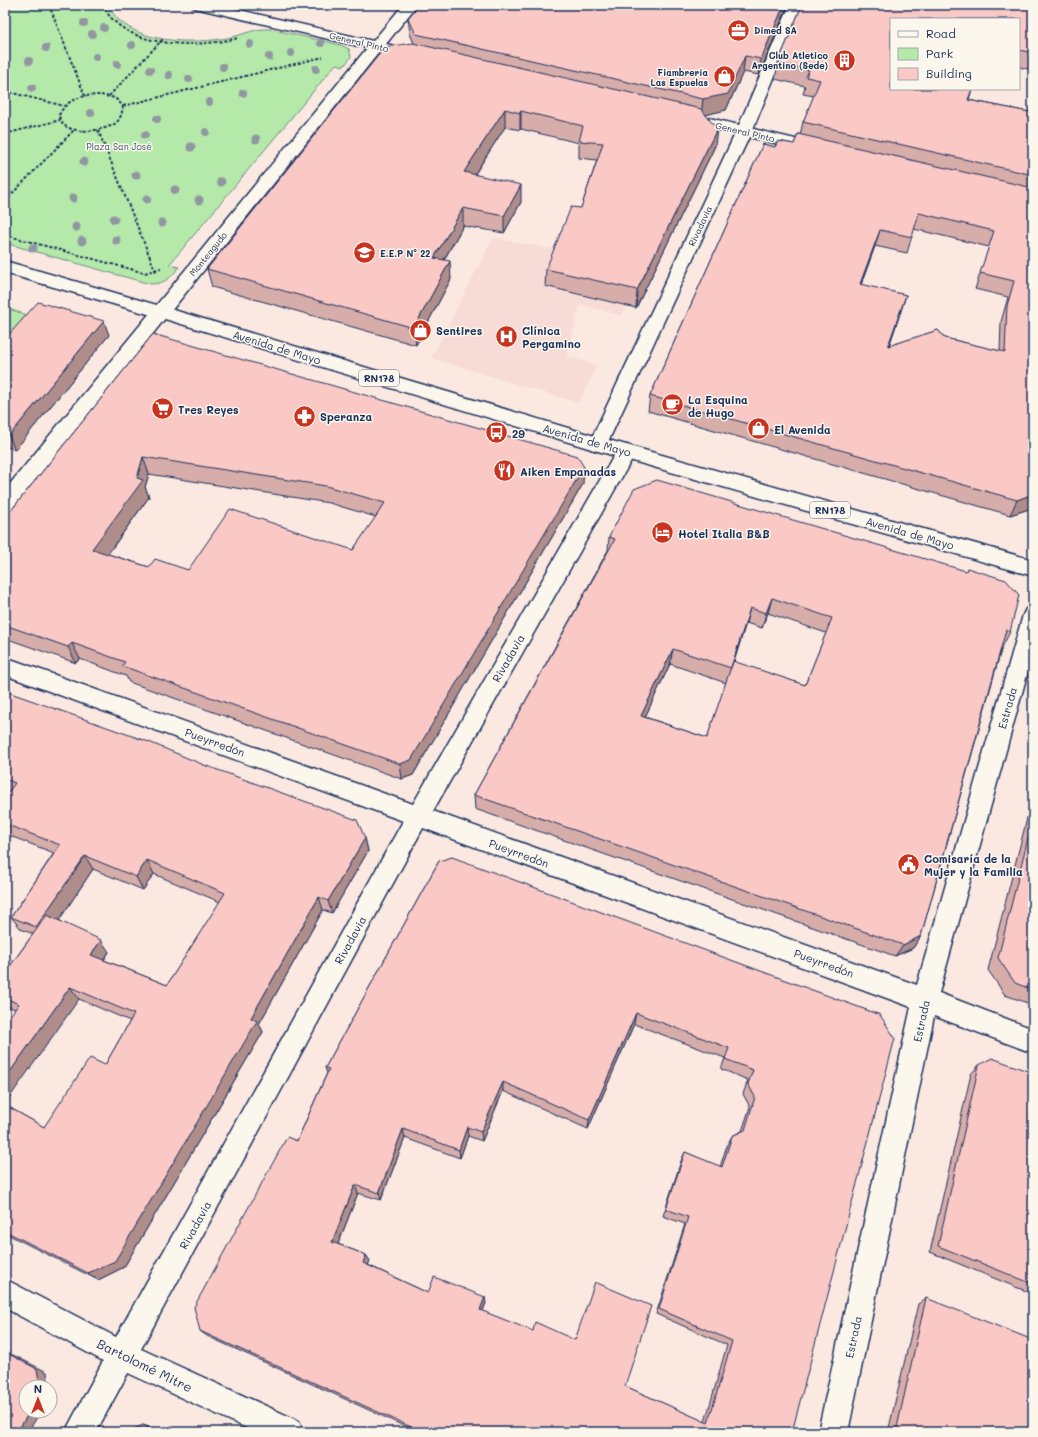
<svg xmlns="http://www.w3.org/2000/svg" width="1038" height="1437" font-family="Mali,sans-serif">
  <style>
    .built { fill: #f7dbd7 }
    .green { fill: #b5e9aa; stroke: #688c84 }
    .lines { fill: none; stroke-linecap: round; stroke-linejoin: round }
    .minor-casing { stroke: #1b2f5e; stroke-width: 3 }
    .major-casing { stroke: #1b2f5e; stroke-width: 3 }
    .path { stroke: #1b2f5e; stroke-width: 2; stroke-dasharray: 3 2; stroke-linecap: butt }
    .minor { fill: #fbf7ec; fill-rule: evenodd }
    .major { fill: #fbf7ec; fill-rule: evenodd }
    .tree { fill: #9197a1 }
    .wall { fill: #d7adaa; stroke: #1b2f5e; fill-rule: evenodd }
    .shaded-wall { fill: #af8d8b; stroke: #1b2f5e }
    .building { fill: #fac9c6; stroke: #1b2f5e; fill-rule: evenodd }
    .labels { text-anchor: middle; dominant-baseline: central; stroke-width: 3; stroke-linejoin: round; paint-order: stroke }
    .far-poi-label { font-size: 9px; font-weight: bold; fill: #1b2f5e; stroke: #fbf7ec; text-anchor: start }
    .far-street-label { font-size: 9px; fill: #1b2f5e; stroke: #fbf7ec }
    .far-park-label { font-size: 9px; fill: #3a546d; stroke: #fbf7ec }
    .shield { fill: #fbf7ec; stroke: #5e6b89; stroke-width: 1 }
    .shield-label { font-size: 10px; font-weight: bold; fill: #1b2f5e }
    .poi-label { font-size: 11px; font-weight: bold; fill: #1b2f5e; stroke: #fbf7ec; text-anchor: start }
    .street-label { font-size: 11px; fill: #1b2f5e; stroke: #fbf7ec }
    .near-street-label { font-size: 13px; fill: #1b2f5e; stroke: #fbf7ec }
  </style>
  <rect width="100%" height="100%" fill="#fbe9e1"/>
  <filter id="ink" filterUnits="userSpaceOnUse"><feTurbulence type="fractalNoise" baseFrequency=".025" numOctaves="2"/><feDisplacementMap in="SourceGraphic" scale="8" xChannelSelector="R" yChannelSelector="G"/><feConvolveMatrix kernelMatrix="1 2 1 2 8 2 1 2 1" color-interpolation-filters="sRGB"/></filter>
  <g filter="url(#ink)">
    <polygon class="built" points="493,238 580,254 652,257 622,316 580,304 567,356 597,366 578,403 431,358"/>
    <g class="green">
      <path d="M5,5H108C126,45 195,45 232,37C245,34 256,28 270,29L341,45L349,49L351,57L344,66L336,64L169,265L179,267C171,278 164,284 150,284L5,243Z"/>
      <polygon points="5,308 31,316 5,345"/>
    </g>
    <g class="lines">
      <defs>
        <g id="minor">
          <polygon points="193,5 218,5 373,41 403,5 417,5 386,44 419,52 421,55 419,58 414,59 380,51 12,509 5,511 5,490 367,48 195,8"/>
          <polygon points="790,5 804,5 753,129 829,147 831,150 829,153 823,155 749,137 607,444 605,449 598,451 591,449 589,444 735,134 679,120 676,117 679,114 684,112 739,125"/>
          <polygon points="626,445 633,447 636,452 433,811 917,985 1023,615 1026,609 1033,607 1033,653 939,993 1033,1029 1033,1053 934,1016 848,1432 818,1432 911,1007 423,828 141,1349 299,1421 303,1432 255,1432 128,1373 96,1432 65,1432 103,1361 5,1308 5,1279 116,1337 403,821 5,675 5,657 413,804 619,447"/>
        </g>
        <polygon id="major" points="5,261 167,308 598,437 1033,560 1033,576 598,451 155,316 5,273"/>
      </defs>
      <use href="#minor" class="minor-casing"/>
      <use href="#major" class="major-casing"/>
      <g class="path">
        <polyline points="49,5 85,96"/>
        <path d="M103,5C123,50 198,48 238,38"/>
        <polyline points="5,12 13,5"/>
        <polyline points="5,91 64,106"/>
        <path d="M101,95L115,98L123,106C122,113 121,118 116,123C105,131 73,135 63,124C61,122 60,117 59,115C67,98 84,95 101,95Z"/>
        <polyline points="109,96 163,39"/>
        <polyline points="123,106 323,57"/>
        <polyline points="98,130 156,272"/>
        <polyline points="5,134 60,120"/>
        <polyline points="5,201 74,130"/>
        <polyline points="5,235 145,273 161,268"/>
      </g>
      <use href="#minor" class="minor"/>
      <use href="#major" class="major"/>
    </g>
    <g class="tree">
      <circle cx="84" cy="23" r="4"/>
      <circle cx="104" cy="28" r="4"/>
      <circle cx="92" cy="34" r="4"/>
      <circle cx="321" cy="43" r="4"/>
      <circle cx="250" cy="44" r="4"/>
      <circle cx="132" cy="45" r="4"/>
      <circle cx="46" cy="48" r="4"/>
      <circle cx="291" cy="53" r="4"/>
      <circle cx="96" cy="57" r="4"/>
      <circle cx="269" cy="57" r="4"/>
      <circle cx="29" cy="61" r="4"/>
      <circle cx="117" cy="64" r="4"/>
      <circle cx="223" cy="67" r="4"/>
      <circle cx="316" cy="69" r="4"/>
      <circle cx="150" cy="70" r="4"/>
      <circle cx="169" cy="75" r="4"/>
      <circle cx="189" cy="79" r="4"/>
      <circle cx="32" cy="88" r="4"/>
      <circle cx="243" cy="93" r="4"/>
      <circle cx="209" cy="102" r="4"/>
      <circle cx="91" cy="113" r="4"/>
      <circle cx="157" cy="119" r="4"/>
      <circle cx="206" cy="132" r="4"/>
      <circle cx="145" cy="135" r="4"/>
      <circle cx="256" cy="139" r="4.5"/>
      <circle cx="191" cy="147" r="4.5"/>
      <circle cx="84" cy="162" r="4.5"/>
      <circle cx="136" cy="175" r="4.5"/>
      <circle cx="221" cy="182" r="4.5"/>
      <circle cx="175" cy="190" r="4.5"/>
      <circle cx="73" cy="198" r="4.5"/>
      <circle cx="147" cy="199" r="4.5"/>
      <circle cx="199" cy="200" r="4.5"/>
      <circle cx="114" cy="219" r="4.5"/>
      <circle cx="162" cy="223" r="4.5"/>
      <circle cx="76" cy="227" r="4.5"/>
      <circle cx="116" cy="240" r="4.5"/>
      <circle cx="82" cy="241" r="4.5"/>
      <circle cx="33" cy="248" r="4.5"/>
    </g>
    <g class="wall">
      <polygon points="419,5 788,5 759,75 743,72 726,110 705,114 715,146 636,308 545,286 546,269 581,208 597,160 579,158 579,143 521,129 520,130 505,127 475,174 521,202 504,233 463,226 444,260 451,279 416,345 212,287 207,269 414,43 410,34 408,18"/>
      <path d="M802,5H1033V70L1019,67V19H891V89H972L969,100L1029,112L1030,108L1031,109L1033,100V500L1029,509L1010,515L648,411L650,396L763,144L775,147L778,141L794,144L798,134L800,135L803,122L814,96L803,94L805,86L775,79L778,63ZM914,229L989,247L975,289L1008,297L1001,322L1000,351L945,338L938,330L889,346L906,295L861,285L875,246L907,253Z"/>
      <path d="M153,334L583,484L413,775L402,779L129,682L126,676L80,659L76,663L5,638V518ZM149,474L329,503L376,517L353,550L188,570L149,567L108,554L149,497L145,487Z"/>
      <polygon points="109,335 15,450 5,446 5,339"/>
      <path d="M609,537L966,571L967,568L1010,632L1002,647L921,936L913,948L895,956L475,809L474,795L608,550ZM768,613L826,633L805,685L734,662L746,623L762,628ZM670,664L726,683L707,738L645,717Z"/>
      <path d="M5,691L365,838L368,851L332,913L323,910L259,1024L263,1032L124,1267L98,1280L5,1233V1105L44,1127L105,1065L130,1021L79,999L15,1009L5,1005V973L33,934L21,929L11,917L54,853L5,834V797L9,791L5,789ZM93,869L143,890L154,874L220,902L167,985L104,960L109,952L59,920Z"/>
      <polygon points="1033,795 1033,1005 1005,995 988,970"/>
      <path d="M439,861L880,1015L792,1432H417L207,1336L200,1331L297,1141L327,1073L325,1068ZM634,1024L725,1058L721,1069L748,1080L743,1094L750,1107L742,1131L732,1136L727,1145L720,1167L685,1152L681,1161L663,1216L685,1224L656,1314L727,1345L705,1422L625,1386L483,1311L486,1303L428,1293L368,1265L370,1261L366,1255L338,1244L358,1193L381,1200L405,1138L460,1158L468,1136L482,1141L503,1091L588,1129Z"/>
      <polygon points="979,1065 1033,1073 1033,1294 930,1252 971,1074"/>
      <polygon points="926,1298 1033,1432 888,1432 918,1304"/>
    </g>
    <g class="shaded-wall">
      <polygon points="784,5 788,5 759,75 761,59"/>
      <polygon points="745,56 743,72 726,110 701,116 703,99"/>
      <polygon points="505,109 505,127 465,189 464,172"/>
      <polygon points="521,111 521,129 520,130 520,113"/>
      <polygon points="717,129 715,146 636,308 637,290"/>
      <polygon points="521,185 521,202 504,233 504,216"/>
      <polygon points="463,208 463,226 435,275 434,258"/>
      <polygon points="880,230 875,246 855,300 860,284"/>
      <polygon points="450,261 451,279 416,345 414,328"/>
      <polygon points="906,295 901,311 884,361 888,346"/>
      <polygon points="104,321 109,335 15,450 9,436"/>
      <polygon points="143,457 149,474 145,487 149,497 99,566 92,549 137,478"/>
      <polygon points="584,467 583,484 413,775 402,779 400,764"/>
      <polygon points="1033,494 1033,500 1029,509 1010,515 1017,500"/>
      <polygon points="772,598 768,613 762,628 766,613"/>
      <polygon points="750,608 746,623 727,683 731,668"/>
      <polygon points="72,643 80,659 76,663 68,647"/>
      <polygon points="673,649 670,664 639,730 641,716"/>
      <polygon points="365,838 368,851 332,913 328,901"/>
      <polygon points="85,856 93,869 46,940 36,927"/>
      <polygon points="147,860 154,874 143,890 136,877"/>
      <polygon points="319,897 323,910 259,1024 263,1032 124,1267 98,1280 88,1273 251,1018"/>
      <polygon points="921,936 913,948 895,956 903,945"/>
      <polygon points="101,940 109,952 99,967 91,955"/>
      <polygon points="70,987 79,999 5,1104 5,1079"/>
      <polygon points="636,1013 634,1024 588,1129 589,1120"/>
      <polygon points="503,1082 503,1091 482,1141 481,1132"/>
      <polygon points="467,1127 468,1136 460,1158 459,1150"/>
      <polygon points="403,1129 405,1138 381,1200 379,1193"/>
      <polygon points="355,1185 358,1193 336,1249 332,1242"/>
      <polygon points="366,1255 370,1261 366,1269 363,1263"/>
      <polygon points="485,1297 486,1303 481,1315 480,1310"/>
      <polygon points="5,1351 47,1372 49,1387 40,1387 5,1352"/>
      <polygon points="30,1411 41,1411 28,1432 17,1432"/>
      <polygon points="143,1425 151,1428 160,1432 158,1432"/>
    </g>
    <g class="building">
      <polygon points="419,5 784,5 761,59 745,56 728,94 703,99 416,34 408,18"/>
      <polygon points="802,5 1033,5 1033,53 1019,50 1019,19 891,19 891,89 972,89 968,100 1029,112 1030,108 1033,109 1033,107 1033,175 803,122 820,80 806,77 809,70 778,63"/>
      <polygon points="413,43 701,109 717,129 637,290 546,269 571,207 581,208 603,143 579,141 583,126 521,111 520,113 505,109 464,172 521,185 504,216 463,208 434,258 450,261 414,328 207,269 385,47"/>
      <path d="M798,134L1033,188V494L1017,500L650,396L763,144L775,147L778,141L794,144ZM919,213L994,231L980,273L1014,281L1007,306L1005,352L945,338L938,330L888,346L906,295L860,284L880,230L912,237Z"/>
      <polygon points="38,302 104,321 9,436 5,434 5,339"/>
      <path d="M153,334L577,456L584,467L411,760L400,764L122,666L125,662L72,643L68,647L5,625V518ZM143,457L326,486L385,503L353,550L230,509L188,570L155,559L149,567L92,549L143,480L137,478Z"/>
      <path d="M657,480L966,571L967,568L1006,580L1019,595L1010,632L1006,630L921,936L903,945L474,795L615,539L609,537L634,489ZM772,598L832,618L805,685L733,661L707,738L641,716L673,649L731,668L750,608L766,613Z"/>
      <polygon points="5,691 149,742 204,765 357,820 365,838 328,901 319,897 251,1018 257,1021 115,1261 88,1273 5,1231 5,1105 44,1127 90,1058 105,1065 134,1014 70,987 5,1079 5,1022 19,1004 5,998 5,973 47,915 101,940 91,955 167,985 225,893 147,860 136,877 85,856 36,927 11,917 60,845 5,824 5,797 15,783 5,779"/>
      <polygon points="1033,818 1033,990 1015,983 998,958"/>
      <path d="M452,857L880,1015L895,1038L792,1432H422L200,1331L194,1307L287,1137L297,1141L329,1069L325,1068L439,861ZM636,1013L729,1048L725,1059L753,1070L748,1084L755,1097L745,1130L732,1136L722,1167L685,1152L666,1209L688,1217L659,1309L732,1341L708,1423L625,1386L651,1306L595,1282L575,1340L535,1322L533,1331L480,1310L485,1297L434,1277L428,1293L363,1263L366,1255L332,1242L355,1185L379,1193L403,1129L459,1150L467,1127L481,1132L503,1082L589,1120Z"/>
      <polygon points="992,1058 1033,1073 1033,1284 938,1246 979,1065"/>
      <polygon points="926,1298 1033,1340 1033,1432 896,1432"/>
      <polygon points="5,1352 37,1369 40,1387 26,1387 26,1411 30,1411 17,1432 5,1432"/>
      <polygon points="143,1425 158,1432 127,1432"/>
    </g>
  </g>
  <defs>
    <symbol id="office-disc" viewBox="-11 -11 22 22"><circle r="9.5" fill="#c8321e" stroke="#fbf7ec"/><path d="M-6-3h4V-5.5h4V-3h4V5H-6ZM-1-4.5V-3h2v-1.5ZM-6 0V1H6V0Z" fill="#fff"/></symbol>
    <symbol id="building-disc" viewBox="-11 -11 22 22"><circle r="9.5" fill="#c8321e" stroke="#fbf7ec"/><path d="M-4-6H4V6H1V3H-1V6H-4ZM-2.5-4.3h1.7v1.8h-1.7ZM.8-4.3h1.7v1.8H.8ZM-2.5-1h1.7V.8h-1.7ZM.8-1h1.7V.8H.8Z" fill="#fff"/></symbol>
    <symbol id="shop-disc" viewBox="-11 -11 22 22"><circle r="9.5" fill="#c8321e" stroke="#fbf7ec"/><path d="M-5-2.5h2.3a2.7 3.5 0 0 1 5.4 0H5L5.5 6h-11ZM-1.5-2.5h3a1.5 2.3 0 0 0-3 0Z" fill="#fff"/></symbol>
    <symbol id="school-disc" viewBox="-11 -11 22 22"><circle r="9.5" fill="#c8321e" stroke="#fbf7ec"/><path d="M0-5L7-2L0 1L-7-2ZM-4 1L0 2.5L4 1V4Q0 6-4 4Z" fill="#fff"/></symbol>
    <symbol id="hospital-disc" viewBox="-11 -11 22 22"><circle r="9.5" fill="#c8321e" stroke="#fbf7ec"/><path d="M-5-5h3v3.5h4V-5h3V5h-3V1.5h-4V5h-3Z" fill="#fff"/></symbol>
    <symbol id="cafe-disc" viewBox="-11 -11 22 22"><circle r="9.5" fill="#c8321e" stroke="#fbf7ec"/><path d="M-5.5-4.5H6V0H3Q3 3.5 0 3.5H-2.5Q-5.5 3.5-5.5 0ZM3-3.2v2h1.7v-2ZM-6 4.5H4V6H-6Z" fill="#fff"/></symbol>
    <symbol id="supermarket-disc" viewBox="-11 -11 22 22"><circle r="9.5" fill="#c8321e" stroke="#fbf7ec"/><path d="M-6-5.5h2.5l.6 2H6L4.5 2H-2.5L-4.4-4H-6ZM-1.5 3.2a1.3 1.3 0 1 0 .1 0ZM3 3.2a1.3 1.3 0 1 0 .1 0Z" fill="#fff"/></symbol>
    <symbol id="pharmacy-disc" viewBox="-11 -11 22 22"><circle r="9.5" fill="#c8321e" stroke="#fbf7ec"/><path d="M-2-6h4v4h4v4h-4v4h-4v-4h-4v-4h4Z" fill="#fff"/></symbol>
    <symbol id="bus-disc" viewBox="-11 -11 22 22"><circle r="9.5" fill="#c8321e" stroke="#fbf7ec"/><path d="M-5-6H5V4H4V6H2V4H-2V6H-4V4H-5ZM-3.5-4V0h7V-4ZM-3.5 1.2v1.5H-2V1.2ZM2 1.2v1.5H3.5V1.2Z" fill="#fff"/></symbol>
    <symbol id="restaurant-disc" viewBox="-11 -11 22 22"><circle r="9.5" fill="#c8321e" stroke="#fbf7ec"/><path d="M-5-6h1v4h1v-4h1v4h1v-4h1v5L-1.5 .5V6h-2V.5L-5-1ZM5-6V6H3V1.5H1.5Q1.5-4 5-6Z" fill="#fff"/></symbol>
    <symbol id="hotel-disc" viewBox="-11 -11 22 22"><circle r="9.5" fill="#c8321e" stroke="#fbf7ec"/><path d="M-6-4.5h1.5V1H6V5H4.5V3h-9V5H-6ZM-4 0a1.8 1.8 0 1 1 3.6 0ZM.5 0V-2.5h3Q6-2.5 6 0Z" fill="#fff"/></symbol>
    <symbol id="civic-disc" viewBox="-11 -11 22 22"><circle r="9.5" fill="#c8321e" stroke="#fbf7ec"/><path d="M-.6-6.5H3V-4.5H.6V-3L4-1V1h2V6H-6V1h2V-1L-.6-3ZM-1.2 2.5V6h2.4V2.5Z" fill="#fff"/></symbol>
  </defs>
  <g fill-rule="evenodd">
    <use href="#office-disc" x="726" y="18" width="25" height="25"/>
    <use href="#building-disc" x="832" y="48" width="25" height="25"/>
    <use href="#shop-disc" x="712" y="64" width="25" height="25"/>
    <use href="#school-disc" x="352" y="240" width="25" height="25"/>
    <use href="#shop-disc" x="408" y="318" width="25" height="25"/>
    <use href="#hospital-disc" x="494" y="324" width="25" height="25"/>
    <use href="#cafe-disc" x="660" y="392" width="25" height="25"/>
    <use href="#supermarket-disc" x="150" y="396" width="25" height="25"/>
    <use href="#pharmacy-disc" x="292" y="404" width="25" height="25"/>
    <use href="#shop-disc" x="746" y="416" width="25" height="25"/>
    <use href="#bus-disc" x="484" y="420" width="25" height="25"/>
    <use href="#restaurant-disc" x="492" y="458" width="25" height="25"/>
    <use href="#hotel-disc" x="650" y="520" width="25" height="25"/>
    <use href="#civic-disc" x="896" y="852" width="25" height="25"/>
  </g>
  <g class="labels">
    <g class="far-poi-label">
      <text x="754" y="30">Dimed SA</text>
      <text x="828" y="55" text-anchor="end">Club Atletico<tspan x="828" dy="10">Argentino (Sede)</tspan></text>
      <text x="708" y="72" text-anchor="end">Fiambrería<tspan x="708" dy="10">Las Espuelas</tspan></text>
      <text x="380" y="253">E.E.P N° 22</text>
    </g>
    <g class="far-street-label">
      <text transform="translate(359 42) rotate(13)">General Pinto</text>
      <text transform="translate(745 132) rotate(13)">General Pinto</text>
      <text transform="translate(700 226) rotate(-65)">Rivadavia</text>
      <text transform="translate(208 254) rotate(-51)">Monteagudo</text>
    </g>
    <g class="far-park-label">
      <text x="119" y="146">Plaza San José</text>
    </g>
    <g class="shield">
      <rect x="359" y="370" width="40" height="16" rx="3"/>
      <rect x="810" y="502" width="40" height="16" rx="3"/>
    </g>
    <g class="shield-label">
      <text x="379" y="378">RN178</text>
      <text x="830" y="510">RN178</text>
    </g>
    <g class="poi-label">
      <text x="436" y="330">Sentires</text>
      <text x="522" y="330">Clínica<tspan x="522" dy="13">Pergamino</tspan></text>
      <text x="688" y="399">La Esquina<tspan x="688" dy="13">de Hugo</tspan></text>
      <text x="178" y="409">Tres Reyes</text>
      <text x="320" y="416">Speranza</text>
      <text x="774" y="429">El Avenida</text>
      <text x="512" y="433">29</text>
      <text x="520" y="471">Aiken Empanadas</text>
      <text x="678" y="533">Hotel Italia B&amp;B</text>
      <text x="924" y="858">Comisaría de la<tspan x="924" dy="13">Mujer y la Familia</tspan></text>
    </g>
    <g class="street-label">
      <text transform="translate(277 347) rotate(17)">Avenida de Mayo</text>
      <text transform="translate(587 440) rotate(16)">Avenida de Mayo</text>
      <text transform="translate(910 533) rotate(16)">Avenida de Mayo</text>
      <text transform="translate(508 658) rotate(-60)">Rivadavia</text>
      <text transform="translate(1007 708) rotate(-74)">Estrada</text>
      <text transform="translate(215 742) rotate(20)">Pueyrredón</text>
      <text transform="translate(519 853) rotate(20)">Pueyrredón</text>
      <text transform="translate(350 940) rotate(-61)">Rivadavia</text>
      <text transform="translate(824 963) rotate(20)">Pueyrredón</text>
      <text transform="translate(921 1021) rotate(-78)">Estrada</text>
      <text transform="translate(195 1225) rotate(-61)">Rivadavia</text>
      <text transform="translate(853 1337) rotate(-78)">Estrada</text>
    </g>
    <g class="near-street-label">
      <text transform="translate(145 1365) rotate(26)">Bartolomé Mitre</text>
    </g>
  </g>
  <rect width="1038" height="1437" fill="none" stroke="#fbf7ec" stroke-width="20"/>
  <rect x="10" y="10" width="1018" height="1417" fill="none" stroke="#1b2f5e" stroke-width="1.5" filter="url(#ink)"/>
  <rect x="890" y="18" width="130" height="72" fill="#fbf7ec" stroke="#a1a7b3"/>
  <rect x="898" y="31" width="20" height="6" fill="#fbf7ec" stroke="#a1a7b3"/>
  <text x="926" y="38" font-size="12" fill="#1b2f5e">Road</text>
  <rect x="898" y="48" width="20" height="12" fill="#b5e9aa" stroke="#a1a7b3"/>
  <text x="926" y="58" font-size="12" fill="#1b2f5e">Park</text>
  <rect x="898" y="68" width="20" height="12" fill="#fac9c6" stroke="#a1a7b3"/>
  <text x="926" y="78" font-size="12" fill="#1b2f5e">Building</text>
  <g transform="translate(38 1399)"><circle r="19" fill="#fbf7ec" stroke="#a1a7b3"/>
  <path d="M0-3L7 15L0 10L-7 15Z" fill="#c8321e"/>
  <text y="-6" font-size="11" font-weight="bold" text-anchor="middle" fill="#1b2f5e">N</text>
  </g>
</svg>
